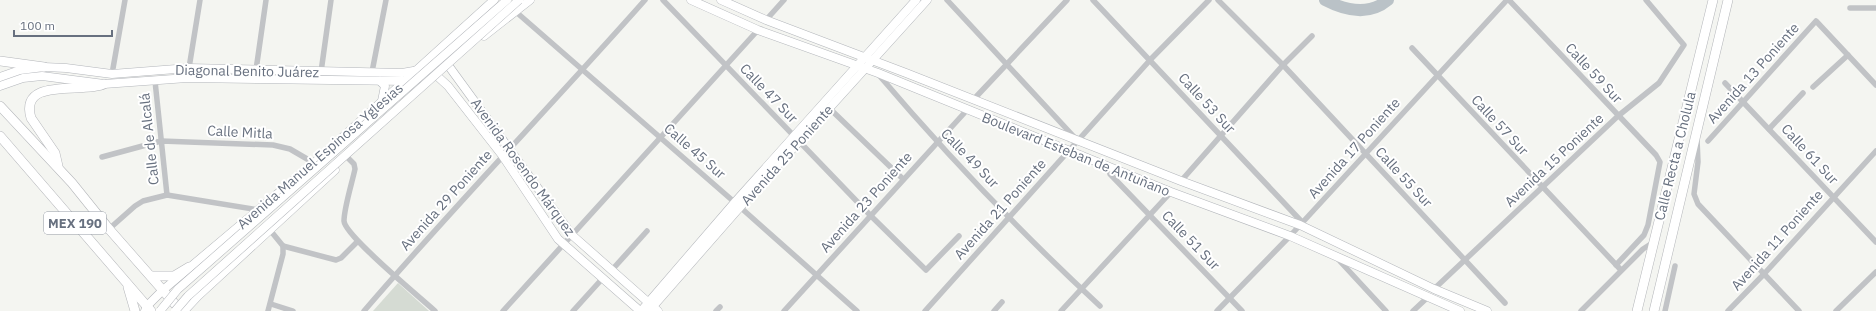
<svg xmlns="http://www.w3.org/2000/svg" width="1876" height="311" font-family="'IBM Plex Sans',sans-serif">
  <style>
    .green { fill: #d5dbd3 }
    .lines { fill: none; stroke-linecap: round; stroke-linejoin: round }
    .river { stroke: #bac2c7; stroke-width: 12 }
    .secondary-casing { stroke: #b3b6bb; stroke-width: 9 }
    .primary-casing { stroke: #b4b6ba; stroke-width: 10 }
    .street { stroke: #c1c3c6; stroke-width: 5.5 }
    .secondary { stroke: #fff; stroke-width: 8 }
    .primary { stroke: #fff; stroke-width: 9 }
    .secondary-bridge-casing { stroke: #b3b6bb; stroke-width: 9; stroke-linecap: butt }
    .secondary-bridge { stroke: #fff; stroke-width: 8 }
    .labels { text-anchor: middle; dominant-baseline: central; stroke-width: 4; stroke-linejoin: round; paint-order: stroke }
    .shield { fill: #fff; stroke: #959ba5; stroke-width: 1 }
    .shield-label { font-size: 13px; font-weight: bold; fill: #67707f }
    .street-label { font-size: 14px; fill: #67707f; stroke: #fff }
  </style>
  <rect width="100%" height="100%" fill="#f4f5f1"/>
  <polygon class="green" points="398,283 429,311 373,311"/>
  <g class="lines">
    <path class="river" d="M1325,0C1346,11 1369,16 1388,0"/>
    <defs>
      <g id="secondary">
        <polyline points="691,0 758,30 878,73 1171,192 1290,236 1460,311"/>
        <polyline points="721,0 766,20 906,73 1181,181 1300,225 1434,289 1487,311"/>
        <polyline points="484,36 530,0"/>
        <polyline points="436,75 448,86 502,155 558,239 640,311"/>
        <polyline points="0,77 20,70 44,67 66,68 112,74 189,68 402,73 448,65 572,235 658,311"/>
        <polyline points="380,81 385,86 382,101"/>
        <polyline points="0,86 23,78 42,76 104,84 187,78 406,81 436,75"/>
        <polyline points="145,311 147,306 163,290 314,163 494,0"/>
        <polyline points="184,311 198,296 335,170"/>
        <polyline points="641,311 735,202 916,0"/>
        <polyline points="649,311 740,207 927,0"/>
      </g>
      <g id="primary">
        <polyline points="0,61 44,67"/>
        <polyline points="0,106 72,183 109,229 181,311"/>
        <polyline points="0,136 151,311"/>
        <path d="M58,166L55,153L31,118C19,76 84,94 104,84"/>
        <polyline points="151,276 174,276 189,267"/>
        <polyline points="128,287 135,311"/>
        <polyline points="1637,311 1713,0"/>
        <polyline points="1654,311 1728,0"/>
      </g>
    </defs>
    <use href="#secondary" class="secondary-casing"/>
    <use href="#primary" class="primary-casing"/>
    <g class="street">
      <polyline points="663,0 870,215 926,270 959,236"/>
      <polyline points="947,0 1076,139"/>
      <polyline points="1093,0 1302,222"/>
      <polyline points="1218,0 1283,65 1505,303"/>
      <polyline points="1509,0 1656,155 1660,162 1648,225 1644,235 1616,265"/>
      <polyline points="1850,8 1876,8"/>
      <polyline points="515,11 740,207 857,311"/>
      <polyline points="766,20 784,0"/>
      <polyline points="1412,48 1621,270"/>
      <polyline points="189,68 200,0"/>
      <polyline points="256,70 266,0"/>
      <polyline points="321,72 331,0"/>
      <polyline points="372,72 386,0"/>
      <polyline points="112,74 125,0"/>
      <path d="M878,74C947,155 1021,233 1100,306"/>
      <polyline points="155,81 167,195"/>
      <polyline points="1725,83 1876,242"/>
      <polyline points="1813,87 1848,55"/>
      <polyline points="974,99 1067,0"/>
      <polyline points="827,106 903,179"/>
      <polyline points="1769,129 1803,93"/>
      <polyline points="1697,139 1698,162 1694,194 1698,204 1799,311"/>
      <polyline points="1708,141 1816,21 1876,85"/>
      <polyline points="102,157 161,141 273,145 290,149 314,163"/>
      <path d="M348,158L354,164L355,169C352,183 344,208 344,221C345,236 421,298 435,311"/>
      <polyline points="1109,167 1110,174 1242,311"/>
      <polyline points="1181,181 1283,65 1312,36"/>
      <polyline points="109,229 135,206 143,201 167,195 259,210"/>
      <polyline points="283,246 336,260 341,258 357,242"/>
      <polyline points="1337,258 1386,311"/>
      <polyline points="611,271 647,231"/>
      <polyline points="1434,289 1618,116 1659,83 1684,45 1646,0"/>
      <polyline points="271,304 293,311"/>
      <polyline points="268,311 283,254 283,246 270,230"/>
      <path d="M364,311C455,205 552,105 645,0"/>
      <polyline points="503,311 758,30"/>
      <polyline points="573,311 602,279"/>
      <polyline points="716,311 720,307"/>
      <polyline points="784,311 967,110"/>
      <polyline points="925,311 1151,59 1209,0"/>
      <polyline points="994,311 1002,302"/>
      <polyline points="1061,311 1171,192"/>
      <polyline points="1217,311 1290,236 1507,0"/>
      <polyline points="1413,311 1428,297"/>
      <polyline points="1581,311 1643,249 1654,242"/>
      <polyline points="1665,311 1675,266"/>
      <polyline points="1728,311 1764,274 1876,151"/>
      <polyline points="1836,311 1876,272"/>
    </g>
    <use href="#secondary" class="secondary"/>
    <use href="#primary" class="primary"/>
    <defs>
      <g id="secondary-bridge">
        <polyline points="160,311 178,289 507,0"/>
        <polyline points="175,311 188,296 519,0"/>
      </g>
    </defs>
    <use href="#secondary-bridge" class="secondary-bridge-casing"/>
    <use href="#secondary-bridge" class="secondary-bridge"/>
  </g>
  <g class="labels">
    <rect class="shield" x="44" y="212" width="62" height="22" rx="3"/>
    <g class="shield-label">
      <text x="75" y="223">MEX 190</text>
    </g>
    <g class="street-label">
      <text transform="translate(247 71) rotate(1)">Diagonal Benito Juárez</text>
      <text transform="translate(1594 73) rotate(47)">Calle 59 Sur</text>
      <text transform="translate(1753 73) rotate(-48)">Avenida 13 Poniente</text>
      <text transform="translate(769 93) rotate(46)">Calle 47 Sur</text>
      <text transform="translate(1207 103) rotate(47)">Calle 53 Sur</text>
      <text transform="translate(1500 125) rotate(47)">Calle 57 Sur</text>
      <text transform="translate(240 132) rotate(3)">Calle Mitla</text>
      <text transform="translate(149 139) rotate(-96)">Calle de Alcalá</text>
      <text transform="translate(1354 148) rotate(-48)">Avenida 17 Poniente</text>
      <text transform="translate(695 151) rotate(41)">Calle 45 Sur</text>
      <text transform="translate(1076 154) rotate(22)">Boulevard Esteban de Antuñano</text>
      <text transform="translate(1810 154) rotate(47)">Calle 61 Sur</text>
      <text transform="translate(787 155) rotate(-48)">Avenida 25 Poniente</text>
      <text transform="translate(320 156) rotate(-41)">Avenida Manuel Espinosa Yglesias</text>
      <text transform="translate(1675 156) rotate(-76)">Calle Recta a Cholula</text>
      <text transform="translate(970 158) rotate(46)">Calle 49 Sur</text>
      <text transform="translate(1554 160) rotate(-43)">Avenida 15 Poniente</text>
      <text transform="translate(523 167) rotate(54)">Avenida Rosendo Márquez</text>
      <text transform="translate(1404 177) rotate(47)">Calle 55 Sur</text>
      <text transform="translate(446 200) rotate(-48)">Avenida 29 Poniente</text>
      <text transform="translate(866 202) rotate(-48)">Avenida 23 Poniente</text>
      <text transform="translate(1000 209) rotate(-48)">Avenida 21 Poniente</text>
      <text transform="translate(1191 240) rotate(46)">Calle 51 Sur</text>
      <text transform="translate(1777 240) rotate(-48)">Avenida 11 Poniente</text>
    </g>
  </g>
  <path d="M14 30v6h98v-6" fill="none" stroke="#67707f" stroke-width="2"/>
  <text x="20" y="30" font-size="12" fill="#67707f" stroke="#ffffff" stroke-width="3" paint-order="stroke">100 m</text>
</svg>
